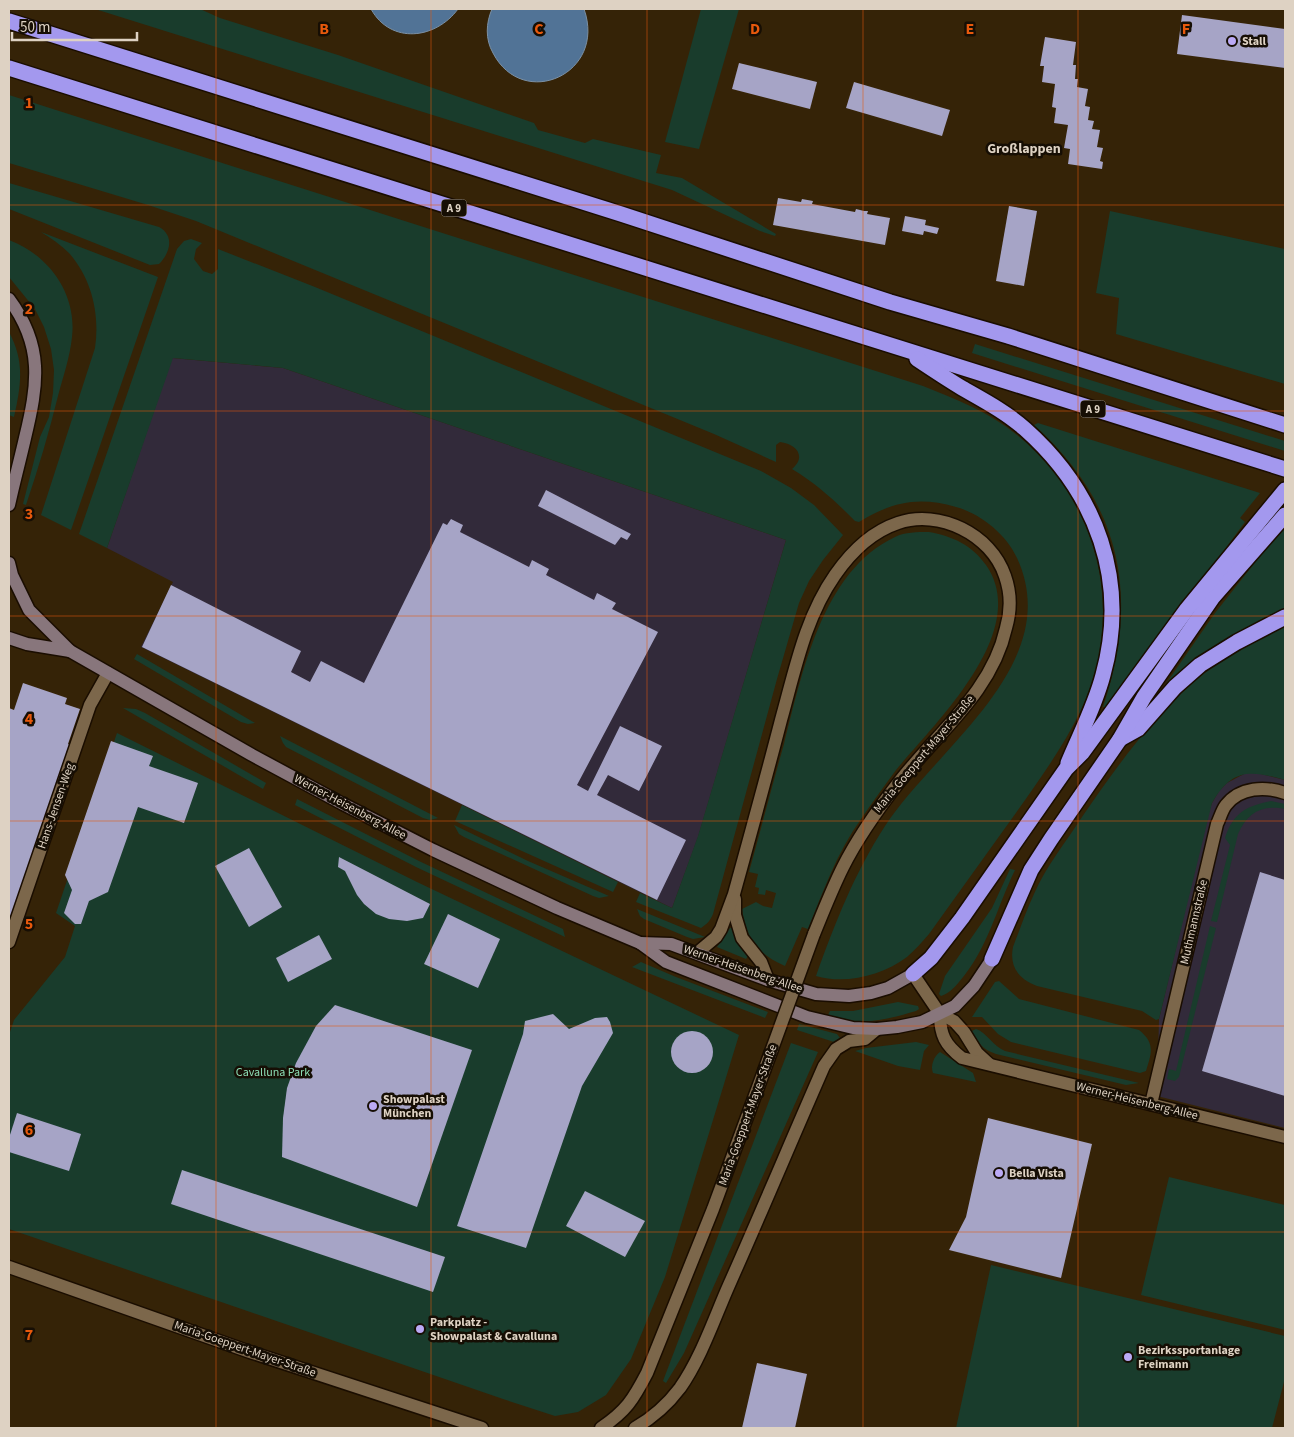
<svg xmlns="http://www.w3.org/2000/svg" width="1294" height="1437" font-family="'Source Sans 3',sans-serif">
  <style>
    .commercial { fill: #322a3a }
    .green { fill: #193c2c }
    .water { fill: #517396; stroke: #7b90a4 }
    .building { fill: #a6a4c6 }
    .lines { fill: none; stroke-linecap: round; stroke-linejoin: round }
    .street-casing { stroke: #1a0d00; stroke-width: 15 }
    .secondary-casing { stroke: #1a0d00; stroke-width: 15 }
    .highway-casing { stroke: #1a0d00; stroke-width: 18 }
    .street { stroke: #7c674b; stroke-width: 12 }
    .secondary { stroke: #88767c; stroke-width: 12 }
    .highway { stroke: #a398ee; stroke-width: 15 }
    .street-bridge-casing { stroke: #1a0d00; stroke-width: 15; stroke-linecap: butt }
    .street-bridge { stroke: #7c674b; stroke-width: 12 }
    .grid { fill: none; stroke: #e8590c; stroke-width: 1; stroke-opacity: 0.55 }
    .poi-dot { fill: #bbaaf6; stroke: #160e04; stroke-width: 2 }
    .labels { text-anchor: middle; dominant-baseline: central; stroke-width: 5; stroke-linejoin: round; paint-order: stroke }
    .shield { fill: #160e04; stroke: #a2978a; stroke-width: 1 }
    .shield-label { font-size: 11px; font-weight: bold; fill: #ded2c3 }
    .poi-label { font-size: 12px; font-weight: bold; fill: #ded2c3; stroke: #160e04; text-anchor: start }
    .street-label { font-size: 12px; fill: #ded2c3; stroke: #160e04 }
    .park-label { font-size: 12px; fill: #8ddeb6; stroke: #160e04 }
    .neighbourhood-label { font-size: 14px; font-weight: bold; fill: #ded2c3; stroke: #160e04 }
    .grid-label { font-size: 16px; text-anchor: middle; font-weight: bold; fill: #e8590c; stroke: #160e04; stroke-width: 5; stroke-linejoin: round; paint-order: stroke }
  </style>
  <rect width="100%" height="100%" fill="#352307"/>
  <g class="commercial">
    <polygon points="172,358 283,368 786,540 698,837 672,908 141,647 173,582 107,548"/>
    <polygon points="1253,772 1285,780 1285,1128 1157,1096 1159,1019 1207,818 1212,803 1219,791 1227,783 1244,774"/>
  </g>
  <g class="green">
    <polygon points="95,9 200,9 220,18 338,55 534,123 538,130 585,143 593,139 661,155 656,173 682,178 776,234 775,236 760,231 672,190"/>
    <polygon points="701,9 739,9 699,149 665,142"/>
    <path d="M9,95L923,386C956,399 989,412 1017,435C1100,502 1127,615 1080,712C1062,749 1037,783 1013,817C985,856 957,895 929,934C922,942 915,950 907,957C883,975 846,985 816,976C835,923 854,874 885,826C935,749 1066,664 1017,558C1006,534 981,514 956,507C918,496 892,502 859,522L855,521C834,500 818,485 792,469C807,456 796,444 780,442L776,445V462L714,434L196,221L148,205L9,163Z"/>
    <path d="M9,183L159,227C175,236 170,253 159,264L150,265L9,209Z"/>
    <polygon points="1110,211 1285,249 1285,384 1116,334 1119,298 1096,293"/>
    <path d="M41,232L158,277L71,530L41,515L95,348C100,315 92,279 69,253C61,245 51,238 41,232Z"/>
    <path d="M191,239L202,243L196,249L194,259L203,271L212,274L218,269V249L315,287L761,471L791,488L814,505L843,535L823,560L809,581L799,603L777,679L713,914C710,921 707,924 701,928L636,902L640,893L672,908L698,836L786,540L283,368L173,358L107,548L79,534L177,249L184,241Z"/>
    <path d="M9,240C49,255 77,294 72,337C70,357 63,377 58,396C49,433 38,469 26,505L23,504L40,437L49,417L53,393L54,370L51,349L44,327L35,309L9,277Z"/>
    <path d="M9,332C25,362 21,385 14,417L9,415Z"/>
    <polygon points="975,344 1285,441 1285,451 972,353"/>
    <path d="M1038,423L1260,493L1240,518L1245,522L1205,576L1111,707H1103C1140,597 1122,504 1034,425Z"/>
    <polygon points="1283,527 1285,529 1285,608 1262,619 1198,658 1156,698 1215,613"/>
    <path d="M929,532C952,536 972,545 986,565C1032,631 935,723 896,770C884,786 872,803 861,819C837,852 823,892 808,929L802,927L785,966C757,954 746,938 742,909L756,902L763,906L772,908L776,893L766,890L765,895L758,894L759,888L755,887L758,874L749,872C761,829 772,786 784,744C802,674 822,571 895,537C905,532 917,532 929,532Z"/>
    <path d="M1285,625V780C1250,770 1232,768 1212,803L1159,1019L1156,1020L1142,1011L1037,986C1019,979 1009,967 1013,947C1020,929 1026,911 1034,894C1046,866 1066,842 1082,817C1139,734 1190,666 1285,625Z"/>
    <polygon points="137,654 255,723 248,724 241,722 134,659"/>
    <polygon points="123,708 136,709 145,713 266,783 263,789"/>
    <polygon points="117,733 417,882 739,1035 665,1277 631,1359 606,1395 578,1412 555,1416 503,1399 9,1229 9,1035 14,1020 65,957 75,926 56,913"/>
    <polygon points="280,736 438,818 430,820 423,818 286,747 283,743"/>
    <polygon points="297,799 419,861 563,929 565,937 416,867 295,805"/>
    <path d="M1271,801L1285,804V809C1262,804 1247,813 1238,834L1217,922L1211,921L1230,845L1225,838C1233,813 1246,806 1271,801Z"/>
    <polygon points="462,805 618,882 613,892 455,821"/>
    <polygon points="454,825 528,861 609,896 599,898 593,896 464,837 459,834"/>
    <path d="M1010,869L1015,870C996,909 988,949 959,982C954,988 948,994 941,996L939,994L945,976L992,908Z"/>
    <polygon points="637,909 705,937 693,939 687,937 644,919 640,916"/>
    <polygon points="1210,926 1216,928 1179,1077 1175,1081 1167,1079 1169,1069 1176,1071"/>
    <polygon points="730,928 733,928 737,941 748,956 746,959 717,947"/>
    <polygon points="641,962 676,977 768,1012 765,1018 632,967"/>
    <path d="M999,981L1019,999L1139,1030C1155,1043 1152,1052 1146,1071L1140,1073L1011,1042L998,1034L982,1017H972L995,982Z"/>
    <path d="M898,1002L918,1006L919,1009L916,1011C889,1019 855,1028 828,1015L830,1011H853Z"/>
    <polygon points="799,1024 837,1034 840,1038 834,1042 797,1030"/>
    <path d="M976,1029C986,1032 993,1046 1005,1051L1139,1083L1126,1085L996,1054C984,1050 977,1043 972,1031Z"/>
    <polygon points="916,1042 929,1045 924,1051 920,1070 898,1066 855,1051 866,1048"/>
    <polygon points="791,1043 818,1052 684,1353 666,1383 663,1381"/>
    <path d="M940,1052L973,1073L976,1082L933,1073C930,1066 934,1056 940,1052Z"/>
    <polygon points="1169,1177 1285,1205 1285,1330 1141,1295"/>
    <polygon points="991,1265 1285,1336 1285,1378 1272,1428 956,1428"/>
  </g>
  <g class="water">
    <path d="M371,9H458C436,39 391,45 371,9Z"/>
    <path d="M492,9H584C607,74 523,111 493,53C485,39 486,23 492,9Z"/>
  </g>
  <g class="building">
    <polygon points="1182,15 1285,29 1285,68 1177,54"/>
    <polygon points="1045,37 1076,42 1073,65 1076,65 1075,79 1078,79 1077,87 1088,89 1085,106 1090,107 1088,120 1094,121 1092,129 1100,130 1097,147 1103,148 1100,161 1103,162 1102,169 1068,164 1070,149 1064,148 1068,125 1054,123 1056,108 1052,107 1055,84 1042,82 1044,66 1040,66"/>
    <polygon points="739,63 817,82 810,109 732,89"/>
    <polygon points="854,82 950,110 942,136 846,108"/>
    <polygon points="778,198 801,202 802,199 813,201 812,204 855,212 856,209 864,211 868,211 867,214 890,218 885,245 773,225"/>
    <polygon points="1009,206 1037,211 1024,286 996,281"/>
    <polygon points="905,216 926,220 925,225 939,228 937,234 924,231 923,235 902,231"/>
    <polygon points="546,490 631,534 627,540 621,537 615,545 538,506"/>
    <polygon points="451,519 463,525 460,532 529,567 532,560 549,569 546,575 594,600 597,593 616,603 612,609 658,632 577,785 588,791 620,726 662,746 639,791 608,775 597,795 686,840 657,900 142,647 171,585 301,651 291,672 310,682 321,661 364,683 443,523 447,525"/>
    <polygon points="23,683 67,698 65,704 80,709 68,744 70,745 9,923 9,708 14,710"/>
    <polygon points="111,741 153,756 149,766 198,783 184,823 138,807 108,892 89,901 81,924 75,924 64,913 72,890 65,875"/>
    <polygon points="249,848 282,907 249,927 215,866"/>
    <polygon points="339,857 430,904 423,918 407,921 389,919 376,914 364,904 357,895 345,871 338,867"/>
    <polygon points="1260,872 1285,880 1285,1096 1202,1071"/>
    <polygon points="448,914 500,939 478,988 424,964"/>
    <polygon points="319,935 332,959 288,982 276,958"/>
    <polygon points="335,1005 472,1050 417,1207 282,1157 283,1118 287,1088 296,1063 316,1026"/>
    <polygon points="553,1014 569,1029 595,1018 607,1017 610,1022 613,1033 582,1086 526,1248 457,1226 523,1034 525,1021"/>
    <circle cx="692" cy="1052" r="21"/>
    <polygon points="17,1113 81,1134 69,1171 9,1152 9,1138"/>
    <polygon points="988,1118 1092,1144 1061,1278 949,1250 966,1217"/>
    <polygon points="182,1170 445,1257 433,1292 171,1204"/>
    <polygon points="585,1191 645,1221 625,1257 566,1226"/>
    <polygon points="757,1363 807,1374 795,1428 742,1428"/>
  </g>
  <g class="lines">
    <defs>
      <g id="street">
        <polyline points="735,899 735,915 742,938 761,962 768,980"/>
        <polyline points="9,942 90,705 108,673"/>
        <path d="M697,953L716,937L721,929L734,894C750,836 766,778 781,720C795,670 805,618 835,575C851,552 871,532 898,523C939,509 991,534 1005,576C1011,593 1011,611 1006,628C992,692 937,733 899,782C878,809 858,837 843,867C832,889 823,912 814,934"/>
        <polyline points="913,974 940,1014 954,1021 964,1032 977,1053 989,1064"/>
        <path d="M940,1014C940,1035 945,1045 962,1058L1285,1137"/>
        <path d="M1151,1104L1217,824C1220,818 1222,810 1226,805C1240,787 1265,786 1285,793"/>
        <polyline points="9,1267 250,1352 482,1428"/>
        <path d="M601,1428C626,1411 633,1400 647,1373L713,1209L764,1071"/>
        <path d="M635,1428C652,1418 668,1404 680,1388C701,1358 714,1319 729,1285C761,1213 792,1139 824,1066L836,1049L849,1041L865,1039L877,1029"/>
      </g>
      <g id="secondary">
        <path d="M9,299C44,346 38,384 25,438C20,460 14,482 9,505"/>
        <polyline points="9,563 12,575 29,610 70,651 252,755 341,803 433,850 557,908 640,943 666,962 807,1017 853,1028 877,1029 897,1027 922,1022 955,1006 974,986 992,959"/>
        <polyline points="9,638 27,644 70,651"/>
        <polyline points="640,943 671,944 768,980 816,994 849,996 871,993 888,988 913,974"/>
      </g>
      <g id="highway">
        <polyline points="9,21 621,214 890,302 1008,336 1285,425"/>
        <polyline points="9,68 1285,469"/>
        <path d="M917,359C932,369 947,379 962,388C983,400 1006,412 1025,429C1097,493 1129,581 1103,675C1095,706 1080,734 1068,763"/>
        <polyline points="1120,739 1138,729 1175,687 1200,665 1237,642 1285,617"/>
        <polyline points="992,959 1031,870 1051,839 1120,739 1144,697 1213,597 1285,515"/>
        <polyline points="913,974 931,958 962,918 1066,769 1082,753 1187,609 1285,490"/>
      </g>
    </defs>
    <use href="#street" class="street-casing"/>
    <use href="#secondary" class="secondary-casing"/>
    <use href="#highway" class="highway-casing"/>
    <use href="#street" class="street"/>
    <use href="#secondary" class="secondary"/>
    <use href="#highway" class="highway"/>
    <defs>
      <polyline id="street-bridge" points="764,1071 814,934"/>
    </defs>
    <use href="#street-bridge" class="street-bridge-casing"/>
    <use href="#street-bridge" class="street-bridge"/>
  </g>
  <path class="grid" d="M216,9V1428M431,9V1428M647,9V1428M863,9V1428M1078,9V1428M9,205H1285M9,411H1285M9,616H1285M9,821H1285M9,1026H1285M9,1232H1285"/>
  <g class="poi-dot">
    <circle cx="1232" cy="41" r="5"/>
    <circle cx="373" cy="1106" r="5"/>
    <circle cx="999" cy="1173" r="5"/>
    <circle cx="420" cy="1329" r="5"/>
    <circle cx="1128" cy="1357" r="5"/>
  </g>
  <g class="labels">
    <g class="shield">
      <rect x="441.5" y="199.5" width="25" height="17" rx="4"/>
      <rect x="1080.5" y="400.5" width="25" height="17" rx="4"/>
    </g>
    <g class="shield-label">
      <text x="454" y="208">A 9</text>
      <text x="1093" y="409">A 9</text>
    </g>
    <g class="poi-label">
      <text x="1242" y="41">Stall</text>
      <text x="383" y="1099">Showpalast<tspan x="383" dy="14">München</tspan></text>
      <text x="1009" y="1173">Bella Vista</text>
      <text x="430" y="1322">Parkplatz -<tspan x="430" dy="14">Showpalast &amp; Cavalluna</tspan></text>
      <text x="1138" y="1350">Bezirkssportanlage<tspan x="1138" dy="14">Freimann</tspan></text>
    </g>
    <g class="street-label">
      <text transform="translate(924 754) rotate(-50)">Maria-Goeppert-Mayer-Straße</text>
      <text transform="translate(56 806) rotate(-71)">Hans-Jensen-Weg</text>
      <text transform="translate(350 807) rotate(28)">Werner-Heisenberg-Allee</text>
      <text transform="translate(1194 922) rotate(-77)">Muthmannstraße</text>
      <text transform="translate(743 969) rotate(19)">Werner-Heisenberg-Allee</text>
      <text transform="translate(1137 1101) rotate(14)">Werner-Heisenberg-Allee</text>
      <text transform="translate(748 1115) rotate(-70)">Maria-Goeppert-Mayer-Straße</text>
      <text transform="translate(245 1349) rotate(19)">Maria-Goeppert-Mayer-Straße</text>
    </g>
    <g class="park-label">
      <text x="273" y="1072">Cavalluna Park</text>
    </g>
    <g class="neighbourhood-label">
      <text x="1024" y="149">Großlappen</text>
    </g>
  </g>
  <g class="grid-label">
    <text x="324" y="34">B</text>
    <text x="539" y="34">C</text>
    <text x="755" y="34">D</text>
    <text x="970" y="34">E</text>
    <text x="1186" y="34">F</text>
    <text x="29" y="108">1</text>
    <text x="29" y="314">2</text>
    <text x="29" y="519">3</text>
    <text x="29" y="724">4</text>
    <text x="29" y="929">5</text>
    <text x="29" y="1135">6</text>
    <text x="29" y="1340">7</text>
  </g>
  <rect width="1294" height="1437" fill="none" stroke="#ded2c3" stroke-width="20"/>
  <path d="M12 32v8h125v-8" fill="none" stroke="#ded2c3" stroke-width="2.5"/>
  <text x="20" y="32" font-size="15" fill="#ded2c3" stroke="#160e04" stroke-width="4" paint-order="stroke">50 m</text>
</svg>
